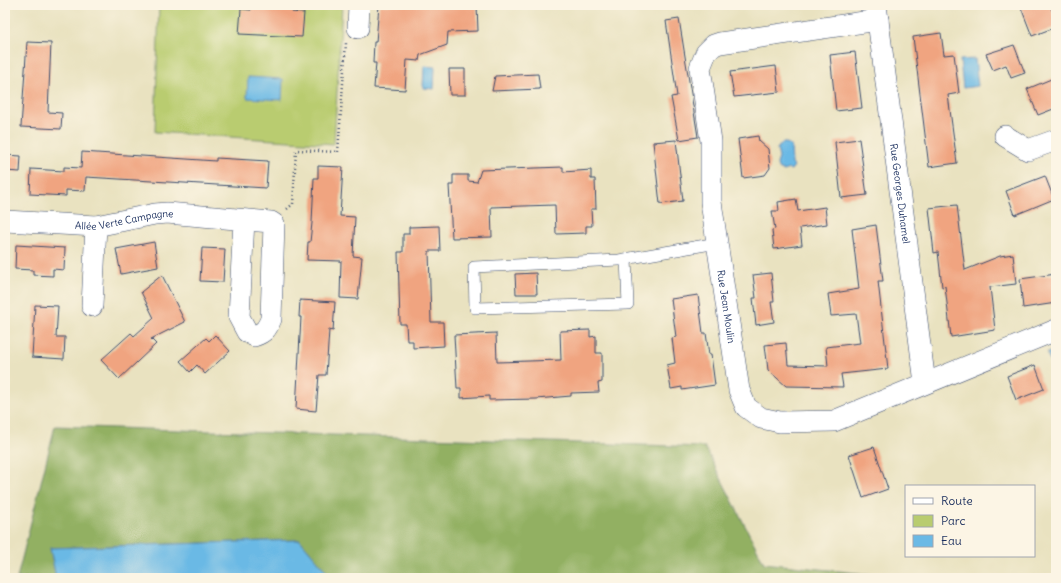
<svg xmlns="http://www.w3.org/2000/svg" width="1061" height="583" font-family="Delius,sans-serif">
  <style>
    .green { fill: #b9cc6f; stroke: #6a7e66 }
    .forest { fill: #92b062; stroke: #567060 }
    .water { fill: #6bb9e5; stroke: #4374a2 }
    .building { fill: #f0a480 }
    .lines { fill: none; stroke-linecap: round; stroke-linejoin: round }
    .service-casing { stroke: #3a4a6d; stroke-width: 12 }
    .minor-casing { stroke: #3a4a6d; stroke-width: 22 }
    .path { stroke: #3a4a6d; stroke-width: 2.5; stroke-dasharray: 1 3; stroke-linecap: butt }
    .service { stroke: #fff; stroke-width: 11 }
    .minor { stroke: #fff; stroke-width: 21 }
    .labels { text-anchor: middle; dominant-baseline: central; stroke-width: 3; stroke-linejoin: round; paint-order: stroke }
    .street-label { font-size: 10px; fill: #1b2f5e; stroke: #fcf5e5 }
  </style>
  <rect width="100%" height="100%" fill="#fcf5e5"/>
  <filter id="ink" filterUnits="userSpaceOnUse"><feTurbulence type="fractalNoise" baseFrequency=".025" numOctaves="2"/><feDisplacementMap in="SourceGraphic" scale="8" xChannelSelector="R" yChannelSelector="G"/><feConvolveMatrix kernelMatrix="1 2 1 2 8 2 1 2 1" color-interpolation-filters="sRGB"/></filter>
  <filter id="wash" filterUnits="userSpaceOnUse"><feTurbulence type="fractalNoise" baseFrequency=".012" numOctaves="4" result="noise"/><feDisplacementMap in="SourceGraphic" scale="16" xChannelSelector="R" yChannelSelector="G"/><feGaussianBlur stdDeviation="0.9" result="paint"/><feColorMatrix in="noise" values="0 0 0 0 0 0 0 0 0 0 0 0 0 0 0 0 0 1.4 0 .05"/><feComposite in="paint" operator="in"/></filter>
  <g filter="url(#wash)">
    <rect width="100%" height="100%" fill="#e9e2c0"/>
    <polygon class="green" points="159,5 342,5 334,144 155,132"/>
    <polygon class="forest" points="55,426 705,447 764,563 904,578 332,578 300,540 50,548 56,578 17,578"/>
    <g class="water">
      <polygon points="975,59 978,86 963,88 960,60"/>
      <polygon points="424,66 435,67 434,89 423,88"/>
      <polygon points="248,77 283,79 282,100 247,98"/>
      <polygon points="782,143 787,143 791,147 792,164 794,166 791,170 788,169 784,171 778,168 777,164 779,158 777,149"/>
      <polygon points="1056,350 1056,376 1047,353"/>
      <polygon points="300,540 332,578 56,578 50,548"/>
    </g>
    <g id="blocks">
      <g class="building">
        <polygon points="252,5 292,5 292,12 304,13 302,37 239,34 241,9 251,10"/>
        <polygon points="379,5 477,5 478,31 448,32 447,45 420,55 419,61 407,60 405,90 374,88 376,63 373,63 374,42 376,42"/>
        <polygon points="1020,5 1050,5 1056,21 1056,27 1032,36"/>
        <polygon points="679,19 698,137 679,140 671,97 677,96 666,21"/>
        <polygon points="941,33 944,55 954,54 959,93 948,95 957,163 929,167 913,37"/>
        <polygon points="27,42 51,43 48,112 62,113 61,129 21,127"/>
        <polygon points="1014,45 1025,73 1011,78 1006,65 993,70 986,54"/>
        <polygon points="855,52 862,108 836,111 830,55"/>
        <polygon points="776,66 779,92 734,97 730,72"/>
        <polygon points="449,69 465,69 465,95 450,95"/>
        <polygon points="538,74 540,89 492,91 495,76"/>
        <polygon points="1056,77 1056,108 1038,115 1027,89"/>
        <polygon points="758,136 759,141 768,149 770,168 765,175 743,178 738,139"/>
        <polygon points="859,139 867,195 841,198 835,142"/>
        <polygon points="676,140 683,201 660,204 653,142"/>
        <polygon points="82,152 216,161 216,158 268,161 266,188 86,177 85,191 66,190 66,196 30,194 31,169 64,171 64,167 81,168"/>
        <polygon points="5,155 21,156 20,172 5,171"/>
        <polygon points="318,166 343,167 340,216 355,217 353,256 362,257 358,299 340,298 341,261 307,260 308,242 310,242 312,223 314,178 318,178"/>
        <polygon points="563,167 563,172 591,170 591,179 595,179 596,209 591,209 592,226 586,226 586,233 556,234 555,205 491,207 492,237 452,238 449,185 453,185 453,175 468,175 468,181 477,182 481,170"/>
        <polygon points="1045,176 1054,199 1015,215 1006,191"/>
        <polygon points="796,199 798,211 825,207 827,224 800,228 802,245 774,249 772,230 775,229 772,211 779,211 778,202"/>
        <polygon points="957,205 965,270 1000,256 1013,254 1016,284 990,287 995,330 951,337 945,286 942,287 938,252 934,253 929,208"/>
        <polygon points="876,225 883,281 878,281 888,369 841,374 843,387 786,386 768,370 765,345 786,343 788,365 828,366 826,347 860,343 856,314 831,316 828,294 859,289 852,229"/>
        <polygon points="439,226 440,251 429,251 431,322 443,322 444,346 413,348 413,341 407,341 406,324 400,324 398,252 403,252 403,234 409,234 409,227"/>
        <polygon points="154,242 158,267 121,274 116,249"/>
        <polygon points="16,245 65,248 64,270 53,269 53,276 33,275 33,270 15,269"/>
        <polygon points="202,248 225,249 223,282 200,281"/>
        <polygon points="536,273 537,294 516,294 515,274"/>
        <polygon points="771,273 774,302 771,302 774,322 756,325 753,298 756,298 753,275"/>
        <polygon points="1056,274 1056,303 1023,308 1020,279"/>
        <polygon points="162,275 185,322 151,339 156,344 119,379 101,360 131,333 134,336 154,318 141,292"/>
        <polygon points="698,295 703,333 706,333 709,355 711,355 715,385 682,390 682,387 671,389 667,365 675,363 672,338 676,337 671,299"/>
        <polygon points="300,300 335,302 333,331 329,330 326,375 319,375 316,411 296,409 301,317 299,317"/>
        <polygon points="35,305 58,306 56,337 65,337 64,359 32,357"/>
        <polygon points="590,330 590,337 596,336 596,353 602,353 602,382 598,383 599,392 571,393 571,396 536,399 489,400 489,396 461,398 461,388 457,388 454,335 496,333 497,362 561,360 560,331"/>
        <polygon points="215,335 230,351 205,374 197,365 190,372 180,361 206,338 209,341"/>
        <polygon points="1035,365 1044,389 1016,400 1007,376"/>
        <polygon points="874,447 888,489 863,498 849,455"/>
      </g>
    </g>
  </g>
  <g filter="url(#ink)">
    <use href="#blocks" fill-opacity="0" stroke="#3a4a6d" stroke-width="1"/>
    <g class="lines">
      <defs>
        <polyline id="service" points="626,259 628,304 475,308 474,267 619,260 717,243"/>
        <g id="minor">
          <path id="s1" d="M876,5L925,383"/>
          <path id="s2" d="M878,20L720,43L714,45L706,53L700,68L711,141V202L739,390L746,407L761,418L780,422L834,421L1056,330"/>
          <polyline points="358,28 359,5"/>
          <polyline points="1005,136 1028,150 1056,140"/>
          <path id="s3" d="M5,221L96,226L155,214L167,213L271,222L274,224L271,319C267,329 264,333 254,336L247,332L239,317L244,220"/>
          <polyline points="92,306 96,226"/>
        </g>
      </defs>
      <use href="#service" class="service-casing"/>
      <use href="#minor" class="minor-casing"/>
      <polyline class="path" points="287,209 293,204 296,150 338,152 346,43"/>
      <use href="#service" class="service"/>
      <use href="#minor" class="minor"/>
    </g>
  </g>
  <g class="labels">
    <g class="street-label">
      <text stroke="none"><textPath href="#s1" startOffset="190">Rue Georges Duhamel</textPath></text>
      <text stroke="none"><textPath href="#s3" startOffset="120">Allée Verte Campagne</textPath></text>
      <text stroke="none"><textPath href="#s2" startOffset="434">Rue Jean Moulin</textPath></text>
    </g>
  </g>
  <rect width="1061" height="583" fill="none" stroke="#fcf5e5" stroke-width="20"/>
  <rect x="905" y="485" width="130" height="72" fill="#fcf5e5" stroke="#a2a6af"/>
  <rect x="913" y="498" width="20" height="6" fill="#ffffff" stroke="#a2a6af"/>
  <text x="941" y="505" font-size="12" fill="#1b2f5e">Route</text>
  <rect x="913" y="515" width="20" height="12" fill="#b9cc6f" stroke="#a2a6af"/>
  <text x="941" y="525" font-size="12" fill="#1b2f5e">Parc</text>
  <rect x="913" y="535" width="20" height="12" fill="#6bb9e5" stroke="#a2a6af"/>
  <text x="941" y="545" font-size="12" fill="#1b2f5e">Eau</text>
</svg>
